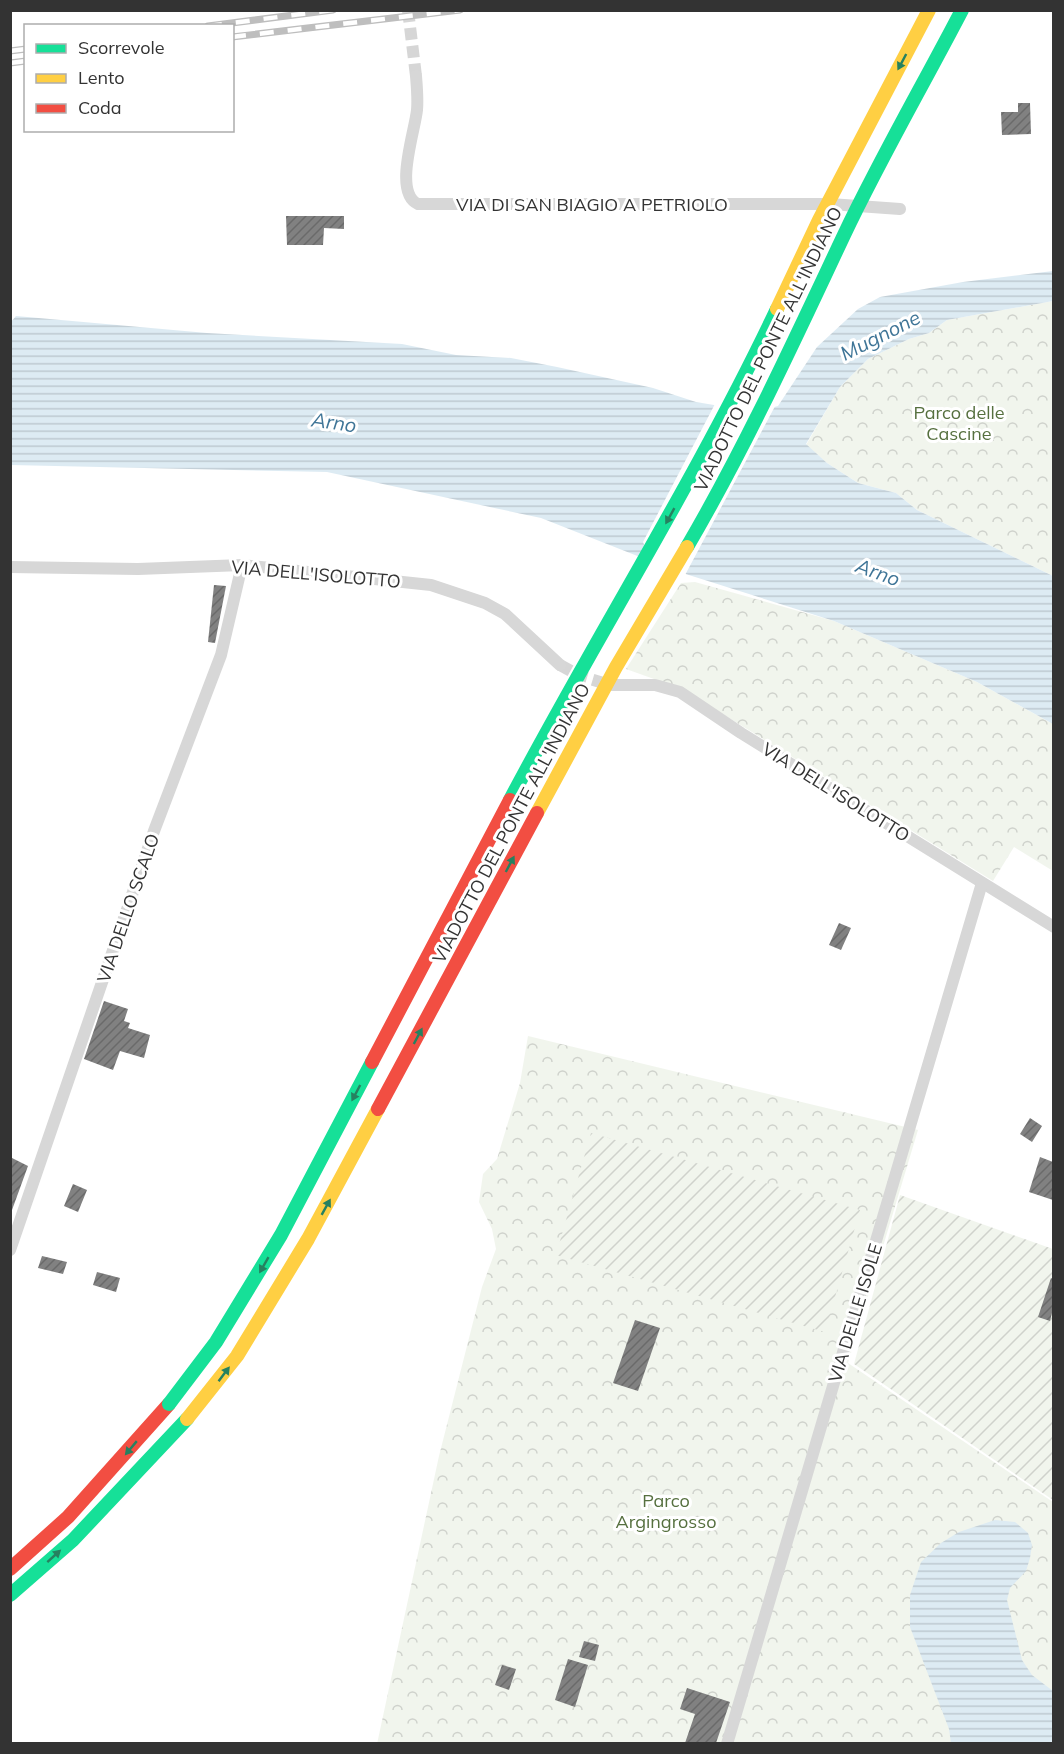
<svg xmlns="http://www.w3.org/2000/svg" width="1064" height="1754" font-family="Mulish,sans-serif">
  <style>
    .park { fill: url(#park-crowns) }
    .garden { fill: url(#garden-furrows) }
    .water { fill: url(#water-rules) }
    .pier { fill: #fff }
    .building { fill: url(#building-hatch) }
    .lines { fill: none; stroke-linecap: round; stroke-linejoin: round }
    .street-tunnel { stroke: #d6d6d6; stroke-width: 12; stroke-dasharray: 12 6; stroke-linecap: butt }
    .street { stroke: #d7d7d7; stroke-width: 12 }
    .fast { stroke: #16e098; stroke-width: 14 }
    .jam { stroke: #f24e42; stroke-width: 14 }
    .rail-casing { stroke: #bebebe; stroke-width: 7 }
    .rail { stroke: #fff; stroke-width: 4.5; stroke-dasharray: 14; stroke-linecap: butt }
    .fast-bridge { stroke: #16e098; stroke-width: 14 }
    .slow-bridge { stroke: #ffcf43; stroke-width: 14 }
    .jam-bridge { stroke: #f24e42; stroke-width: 14 }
    .oneway { fill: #268160 }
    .labels { text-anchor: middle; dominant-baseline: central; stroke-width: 6; stroke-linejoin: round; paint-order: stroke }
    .street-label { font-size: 18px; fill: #333; stroke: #fff }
    .park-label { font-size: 18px; fill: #56703f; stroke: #fff }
    .water-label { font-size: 20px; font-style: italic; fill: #3f7597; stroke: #fff }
  </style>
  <defs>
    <pattern id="park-crowns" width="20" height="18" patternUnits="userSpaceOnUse" patternTransform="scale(1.5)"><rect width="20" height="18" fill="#f1f5ed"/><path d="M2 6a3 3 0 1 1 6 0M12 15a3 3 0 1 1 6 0" fill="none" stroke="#cfd2cc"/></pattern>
    <pattern id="garden-furrows" width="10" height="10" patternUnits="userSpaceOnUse" patternTransform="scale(1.5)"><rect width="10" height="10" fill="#f1f5ed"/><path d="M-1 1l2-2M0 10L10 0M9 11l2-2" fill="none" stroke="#cfd2cc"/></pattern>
    <pattern id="water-rules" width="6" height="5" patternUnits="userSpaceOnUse" patternTransform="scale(1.5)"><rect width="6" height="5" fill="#ddebf3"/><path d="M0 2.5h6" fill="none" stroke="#becad1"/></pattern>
    <pattern id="building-hatch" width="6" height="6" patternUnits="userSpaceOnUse" patternTransform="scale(1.5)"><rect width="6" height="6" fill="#818181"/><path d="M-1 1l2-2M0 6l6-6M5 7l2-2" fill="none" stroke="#6a6a6a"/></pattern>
  </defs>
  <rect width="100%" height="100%" fill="#fff"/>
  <g class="park">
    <polygon points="1053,301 1053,576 917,510 896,493 858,483 827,463 806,445 840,387 868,359 909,339 929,333 947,320"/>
    <polygon points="695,582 834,621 977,682 1053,724 1053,871 1014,847 993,881 682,689 626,669 681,583"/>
    <polygon points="528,1036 918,1130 848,1363 1053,1502 1053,1743 377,1744 439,1456 482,1287 496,1249 492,1229 479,1202 483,1174 497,1159 520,1083"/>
  </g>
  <g class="garden">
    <polygon points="591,1133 860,1210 825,1332 556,1255"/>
    <polygon points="900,1195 1053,1249 1053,1500 854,1364"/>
  </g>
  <g class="water">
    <polygon points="1053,271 1053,301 947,320 929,333 909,339 868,359 840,387 806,444 827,463 858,483 896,493 917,510 1053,576 1053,724 977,682 834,621 673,570 541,518 327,472 11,465 10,323 16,316 207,333 402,344 456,355 511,358 557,367 653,388 696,402 756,412 778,406 817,347 858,309 880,297 963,282"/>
    <polygon points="995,1520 1015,1522 1028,1533 1032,1545 1030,1558 1026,1571 1010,1588 1007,1600 1022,1660 1032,1675 1053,1691 1053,1743 951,1743 949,1729 910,1627 910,1595 921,1562 941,1543 959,1532"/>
  </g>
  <polygon class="pier" points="781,395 684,577 652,565 643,542 716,402 756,409 776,404"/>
  <g class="building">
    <polygon points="1018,103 1030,103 1031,134 1002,135 1001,112 1018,112"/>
    <polygon points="286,216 344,216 344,229 324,228 323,245 287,245"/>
    <polygon points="214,585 226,586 215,643 208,642"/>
    <polygon points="839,923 851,928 841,950 829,945"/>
    <polygon points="104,1001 128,1009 124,1021 130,1023 128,1028 150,1035 144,1058 120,1051 113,1070 84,1059"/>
    <polygon points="1030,1118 1042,1126 1032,1142 1020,1134"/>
    <polygon points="10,1157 28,1166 12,1210 10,1209"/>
    <polygon points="1040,1157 1053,1162 1053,1200 1029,1192"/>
    <polygon points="73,1184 87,1190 78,1212 64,1206"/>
    <polygon points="42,1256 67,1262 63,1274 38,1268"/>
    <polygon points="97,1272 120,1278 116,1292 93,1285"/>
    <polygon points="1051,1278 1053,1279 1053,1309 1050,1321 1038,1317"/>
    <polygon points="635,1320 660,1328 638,1391 613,1383"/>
    <polygon points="584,1641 599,1645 595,1661 579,1657"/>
    <polygon points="568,1659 588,1665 575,1707 555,1700"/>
    <polygon points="502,1665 516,1669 509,1690 495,1685"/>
    <polygon points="687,1688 730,1702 716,1743 685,1743 695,1714 680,1709"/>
  </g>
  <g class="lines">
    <g class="street-tunnel">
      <polyline points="408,10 416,76"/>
      <polyline points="560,665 580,676 610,685"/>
    </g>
    <g class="street">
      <path d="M416,76C417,88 418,99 417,110C415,131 393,193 418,204H830L900,209"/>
      <polyline points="10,567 138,569 242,565 431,585 485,603 505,614 560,665"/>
      <polyline points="610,685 655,685 680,692 741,733 1054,927"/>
      <polyline points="10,1250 154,831 221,655 242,565"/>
      <polyline points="727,1744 982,883"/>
    </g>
    <polyline class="fast" points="10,1595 73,1540 187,1419"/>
    <polyline class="jam" points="10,1569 68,1517 169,1404"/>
    <defs>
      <g id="rail">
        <polyline points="208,26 333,10"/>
        <polyline points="232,37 460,10"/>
        <polyline points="10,51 26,49"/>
        <polyline points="10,63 26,61"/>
      </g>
    </defs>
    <use href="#rail" class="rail-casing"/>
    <use href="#rail" class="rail"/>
    <g class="fast-bridge">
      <path d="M687,547C746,446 794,341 844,235C880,159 923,85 962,10"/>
      <path d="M510,800C597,635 697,478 777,309"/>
      <polyline points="169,1404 216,1342 281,1235 372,1062"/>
    </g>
    <g class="slow-bridge">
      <polyline points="777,309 819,220 929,10"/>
      <polyline points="537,813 616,667 687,547"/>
      <polyline points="187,1419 237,1356 308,1239 378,1109"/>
    </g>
    <g class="jam-bridge">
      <polyline points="372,1062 510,800"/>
      <polyline points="378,1109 537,813"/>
    </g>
  </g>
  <defs><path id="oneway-solid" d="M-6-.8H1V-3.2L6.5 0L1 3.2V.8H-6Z" transform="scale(1.5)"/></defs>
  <g class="oneway">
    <use href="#oneway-solid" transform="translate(902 62) rotate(118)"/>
    <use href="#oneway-solid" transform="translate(670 516) rotate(119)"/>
    <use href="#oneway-solid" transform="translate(510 864) rotate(-62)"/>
    <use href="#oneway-solid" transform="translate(418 1036) rotate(-62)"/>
    <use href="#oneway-solid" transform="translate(356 1093) rotate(118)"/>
    <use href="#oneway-solid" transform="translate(326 1207) rotate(-61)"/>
    <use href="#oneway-solid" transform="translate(264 1265) rotate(120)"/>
    <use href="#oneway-solid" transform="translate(224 1374) rotate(-53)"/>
    <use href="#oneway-solid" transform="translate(131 1448) rotate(130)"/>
    <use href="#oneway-solid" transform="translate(54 1556) rotate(-42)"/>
  </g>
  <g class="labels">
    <g class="street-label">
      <text x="592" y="204">VIA DI SAN BIAGIO A PETRIOLO</text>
      <text transform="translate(768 349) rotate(-64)">VIADOTTO DEL PONTE ALL'INDIANO</text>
      <text transform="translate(316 574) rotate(5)">VIA DELL'ISOLOTTO</text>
      <text transform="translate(836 792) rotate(32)">VIA DELL'ISOLOTTO</text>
      <text transform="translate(511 823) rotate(-62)">VIADOTTO DEL PONTE ALL'INDIANO</text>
      <text transform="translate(128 908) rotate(-71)">VIA DELLO SCALO</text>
      <text transform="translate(855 1313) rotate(-73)">VIA DELLE ISOLE</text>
    </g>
    <g class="park-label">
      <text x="959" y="412">Parco delle<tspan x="959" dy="21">Cascine</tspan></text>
      <text x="666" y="1500">Parco<tspan x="666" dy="21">Argingrosso</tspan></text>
    </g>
    <g class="water-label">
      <text transform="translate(880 335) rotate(-27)">Mugnone</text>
      <text transform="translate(334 422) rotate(8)">Arno</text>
      <text transform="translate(878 572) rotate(20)">Arno</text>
    </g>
  </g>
  <rect width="1064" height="1754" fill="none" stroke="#333333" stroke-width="24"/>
  <rect x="24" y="24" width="210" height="108" fill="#ffffff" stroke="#adadad" stroke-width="1.5"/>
  <rect x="36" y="44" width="30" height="9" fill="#16e098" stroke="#adadad" stroke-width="1.5"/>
  <text x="78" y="54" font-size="18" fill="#333333">Scorrevole</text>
  <rect x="36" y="74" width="30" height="9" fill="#ffcf43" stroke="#adadad" stroke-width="1.5"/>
  <text x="78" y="84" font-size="18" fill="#333333">Lento</text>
  <rect x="36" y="104" width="30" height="9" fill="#f24e42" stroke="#adadad" stroke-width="1.5"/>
  <text x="78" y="114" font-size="18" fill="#333333">Coda</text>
</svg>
